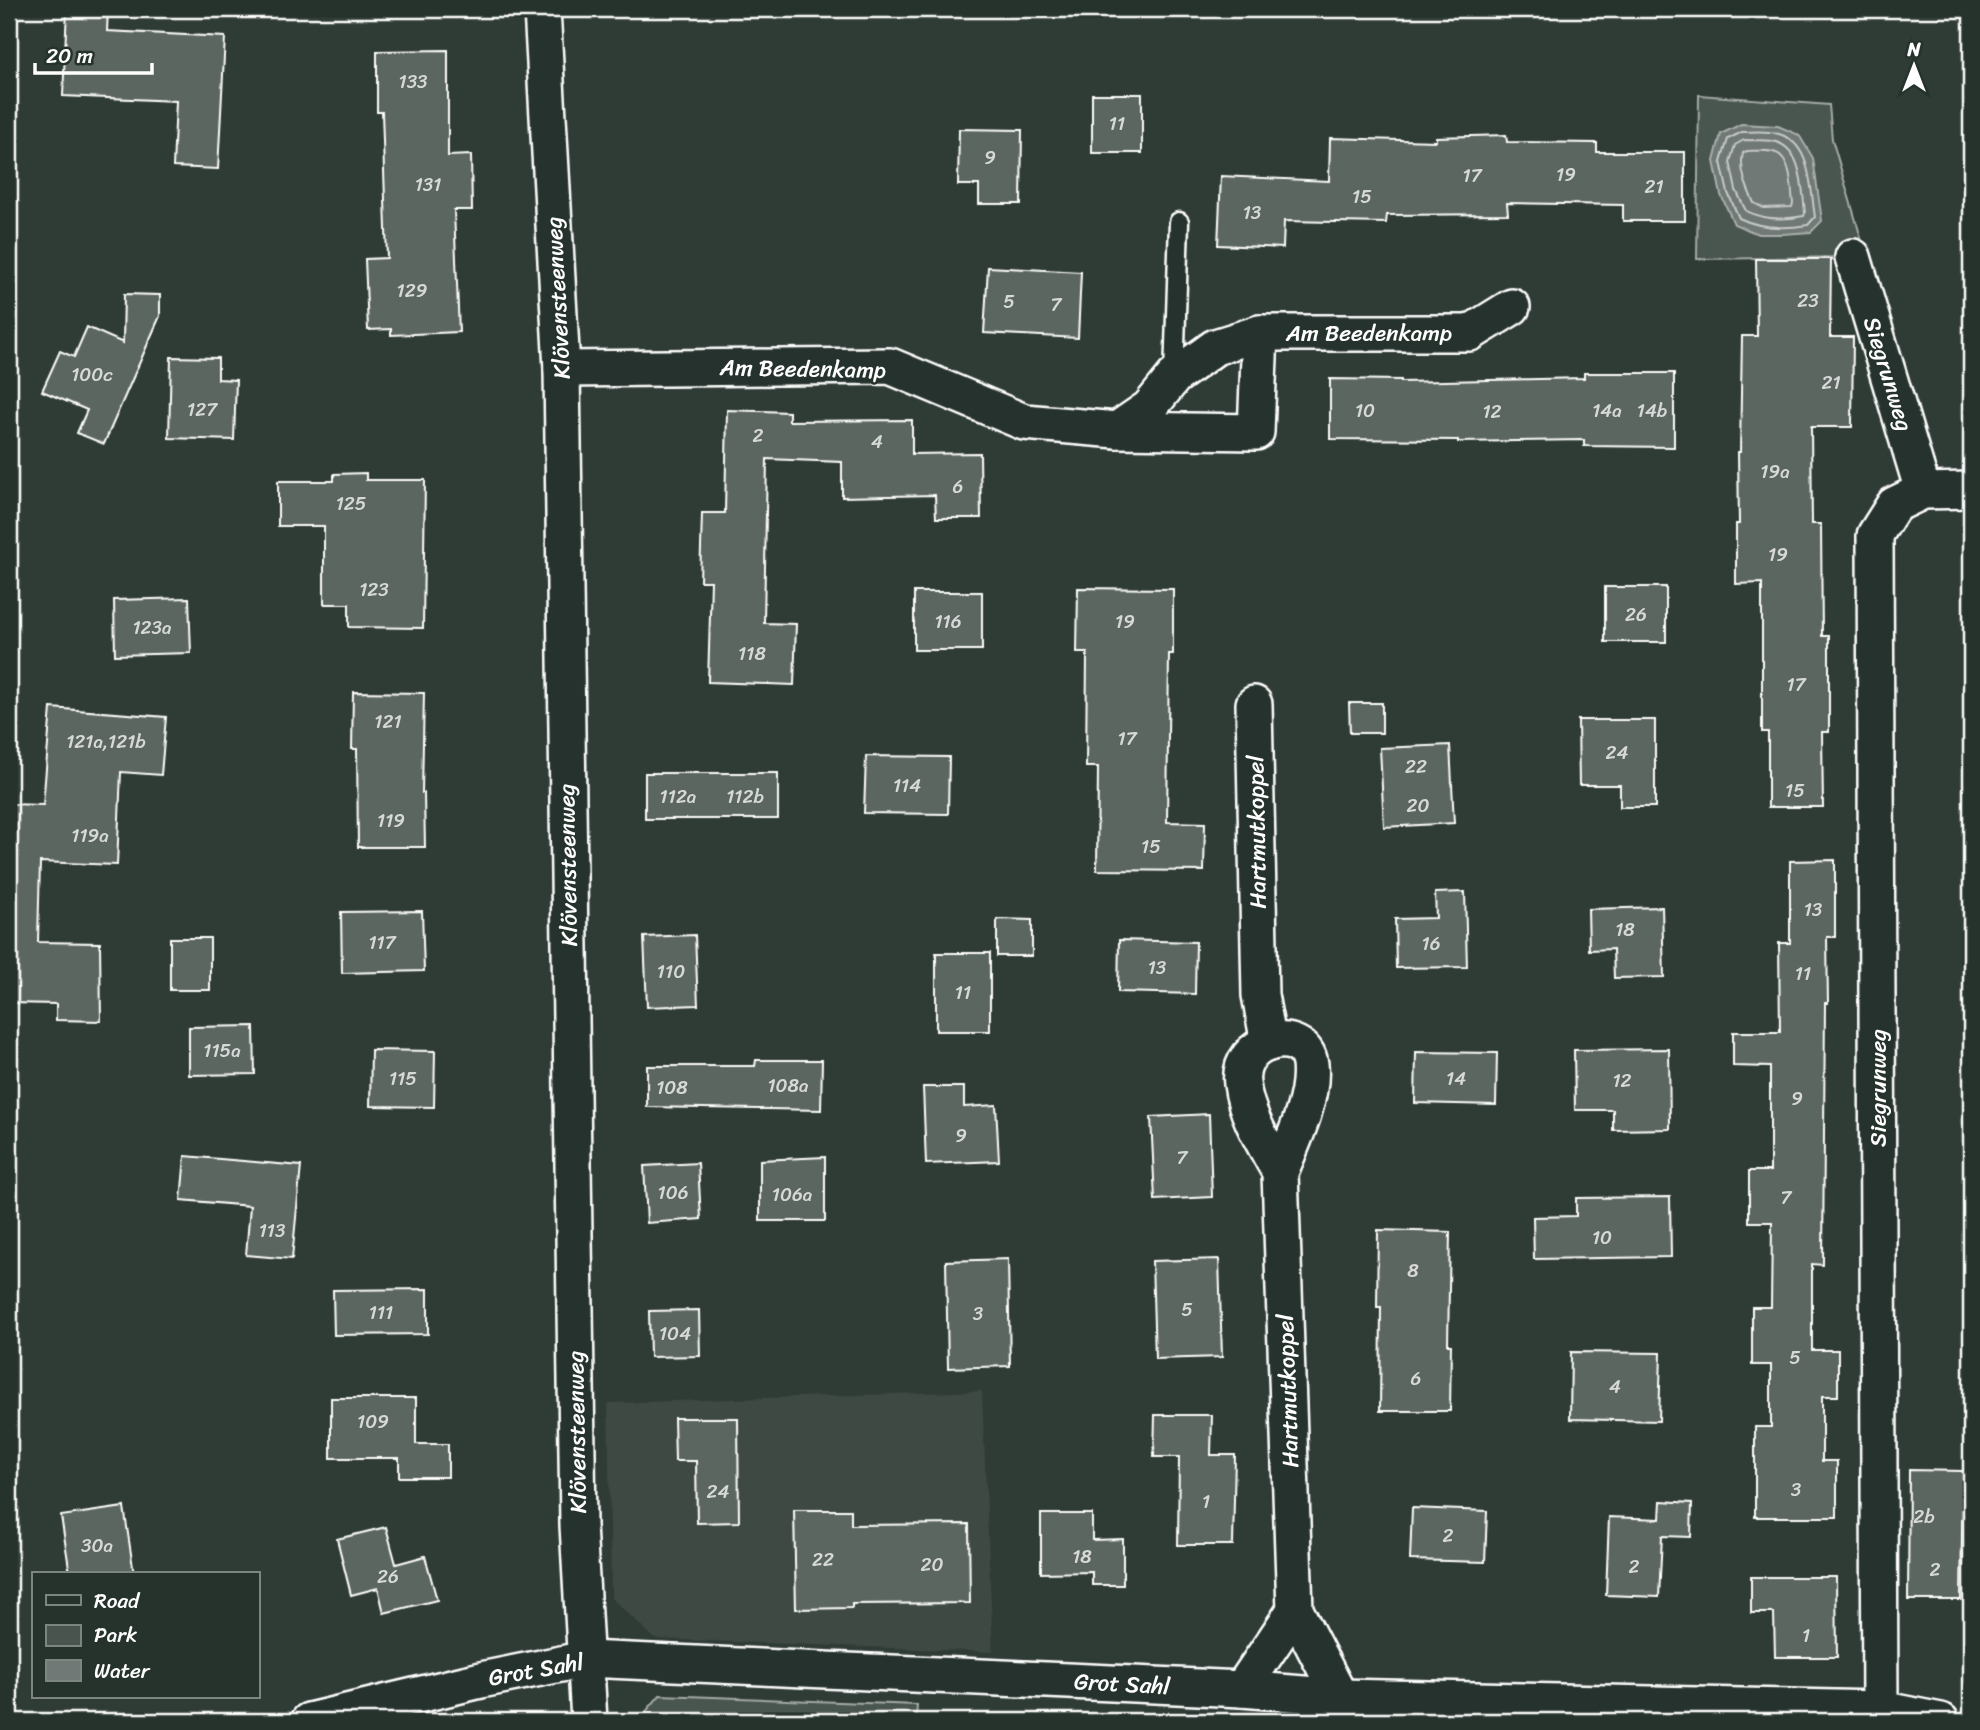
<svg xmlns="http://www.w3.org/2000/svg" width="1980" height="1730" font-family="Sriracha,sans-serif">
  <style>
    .built { fill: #3c4842 }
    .green { fill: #4a544f; stroke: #a4aaa7; stroke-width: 2 }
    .water { fill: #707975; stroke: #a9afac; stroke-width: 2 }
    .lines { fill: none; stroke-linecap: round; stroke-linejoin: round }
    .shore { stroke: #c6c9c8; stroke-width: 2 }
    .building { fill: #5b6661; stroke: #fff; stroke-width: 2 }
    .service-casing { stroke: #fff; stroke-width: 23 }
    .minor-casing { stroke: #fff; stroke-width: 40 }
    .service { stroke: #26332d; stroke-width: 18 }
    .minor { stroke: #26332d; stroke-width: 35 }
    .labels { text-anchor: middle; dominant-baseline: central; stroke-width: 5; stroke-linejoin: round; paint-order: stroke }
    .number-label { font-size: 19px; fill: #d6d9d8 }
    .street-label { font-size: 23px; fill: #fff; stroke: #26332d }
  </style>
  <rect width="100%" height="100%" fill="#2f3b35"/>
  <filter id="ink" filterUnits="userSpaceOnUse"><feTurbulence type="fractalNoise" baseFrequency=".0143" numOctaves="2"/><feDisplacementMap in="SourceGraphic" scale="14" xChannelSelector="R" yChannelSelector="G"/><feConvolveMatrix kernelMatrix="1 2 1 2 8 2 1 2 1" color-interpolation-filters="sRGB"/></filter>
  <g filter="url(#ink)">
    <polygon class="built" points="982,1391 993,1652 655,1639 611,1598 608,1403"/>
    <g class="green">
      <polygon points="1699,95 1829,105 1832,139 1866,255 1853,257 1697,259"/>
      <polygon points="660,1695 917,1705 916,1721 638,1721"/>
    </g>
    <polygon class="water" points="1741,124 1778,126 1799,135 1813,158 1822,221 1811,232 1783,234 1758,234 1734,224 1721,195 1714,161 1721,134"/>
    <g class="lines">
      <g class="shore">
        <path d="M1742,132C1752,132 1765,130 1775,133C1812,140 1810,188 1815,217L1808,225C1784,229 1761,229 1739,218L1728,193L1721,162L1728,139Z"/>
        <path d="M1744,140C1753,140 1763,140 1772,141C1803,146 1802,189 1805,213L1804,216C1784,220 1764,220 1746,211L1736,190L1730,162L1735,145Z"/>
        <path d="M1747,151C1756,151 1772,149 1780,155C1792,165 1791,189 1793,203L1792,207L1764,208L1754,203C1747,188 1739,170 1743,153Z"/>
      </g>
    </g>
    <g class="building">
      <polygon points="67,9 108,9 107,31 225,37 218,169 173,167 176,101 63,96"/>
      <polygon points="448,50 448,156 471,155 472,210 454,210 459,332 391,335 391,329 368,330 365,259 387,258 382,112 377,112 377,51"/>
      <rect x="1092" y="94" width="50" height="59"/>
      <polygon points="959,129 1022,130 1021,204 979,204 979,185 958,185"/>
      <polygon points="1506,135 1507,142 1597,143 1597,152 1685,152 1685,221 1623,221 1623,205 1507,203 1508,214 1387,215 1386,223 1284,221 1283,248 1218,245 1221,176 1329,181 1330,138 1436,141 1436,137"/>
      <polygon points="1756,259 1831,259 1830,337 1853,337 1852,427 1811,427 1812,524 1821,524 1822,636 1829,636 1829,732 1822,732 1823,807 1768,807 1768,732 1762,732 1762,583 1736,584 1736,524 1739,524 1738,452 1740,452 1742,336 1757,336"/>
      <polygon points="988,267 1081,272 1078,338 984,333"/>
      <polygon points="124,294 160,295 160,316 104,444 77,433 87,410 42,391 60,351 74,357 87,327 123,343"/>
      <polygon points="171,357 218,358 218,379 236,380 234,440 169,438"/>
      <polygon points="1584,373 1674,373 1674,447 1584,446 1584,440 1458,442 1458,440 1330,439 1330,379 1401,380 1401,382 1584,378"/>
      <polygon points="727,410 789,412 789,421 912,420 912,454 980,453 981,518 936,518 935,495 842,497 842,462 767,459 764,623 796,624 794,685 708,682 711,581 700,581 702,513 725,513"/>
      <polygon points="366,473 366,480 425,480 423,628 349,627 349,604 324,604 324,526 278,526 278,481 334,481 334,474"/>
      <rect x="1605" y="587" width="61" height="55"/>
      <polygon points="1078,588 1173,589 1173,654 1169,654 1167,822 1205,823 1204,871 1097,870 1098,767 1086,767 1087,653 1077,653"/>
      <rect x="914" y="592" width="68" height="58"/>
      <polygon points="189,598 191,653 115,655 114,600"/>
      <polygon points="353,692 424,693 422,793 424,793 425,847 358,847 357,749 352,749"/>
      <polygon points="1349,703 1382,703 1382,733 1350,733"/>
      <polygon points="51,708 166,717 161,775 121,772 117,865 40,862 38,942 100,943 101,1021 56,1020 56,1004 9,1003 9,804 43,805"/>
      <polygon points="1578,720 1655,720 1655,807 1620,807 1620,785 1579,785"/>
      <polygon points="1450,745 1454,823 1384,827 1380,748"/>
      <polygon points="866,756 949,757 948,814 864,813"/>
      <rect x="645" y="773" width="133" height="46"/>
      <polygon points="1835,860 1835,937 1827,937 1828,1003 1825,1003 1823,1265 1812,1264 1812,1350 1838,1350 1838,1396 1822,1396 1822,1461 1837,1461 1837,1517 1755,1517 1755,1427 1771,1427 1771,1365 1752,1365 1752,1307 1771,1307 1772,1222 1749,1222 1749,1171 1770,1171 1770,1067 1733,1066 1733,1032 1780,1032 1779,943 1790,943 1790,861"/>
      <polygon points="1465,892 1467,967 1396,968 1395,919 1436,918 1435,893"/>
      <polygon points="1662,907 1664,977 1614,978 1613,949 1589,950 1588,909"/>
      <polygon points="422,911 424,971 342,973 341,912"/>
      <polygon points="997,919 1032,920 1032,956 997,956"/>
      <polygon points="695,935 698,1005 647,1007 644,937"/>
      <rect x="170" y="938" width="40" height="52"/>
      <polygon points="1119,940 1196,942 1195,994 1118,992"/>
      <rect x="936" y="953" width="54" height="78"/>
      <polygon points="254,1026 255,1074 189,1075 189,1027"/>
      <polygon points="1669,1049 1670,1129 1613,1130 1613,1110 1575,1110 1574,1050"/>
      <polygon points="371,1050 435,1051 434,1107 370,1106"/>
      <polygon points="1416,1052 1497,1053 1496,1105 1415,1103"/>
      <polygon points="756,1060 822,1060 821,1110 647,1107 647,1066 755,1066"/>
      <polygon points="923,1087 964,1087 964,1107 996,1105 999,1161 926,1164"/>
      <polygon points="1209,1114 1212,1197 1155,1200 1151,1117"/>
      <polygon points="185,1156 301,1166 292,1259 246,1255 250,1206 181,1200"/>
      <polygon points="825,1157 825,1221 760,1221 760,1160"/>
      <polygon points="698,1163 701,1219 647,1223 644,1166"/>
      <polygon points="1670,1197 1671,1257 1534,1259 1533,1217 1576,1216 1576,1198"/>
      <polygon points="1378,1230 1450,1232 1448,1345 1451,1345 1450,1411 1380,1411 1381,1307 1377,1307"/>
      <polygon points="1008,1259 1010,1366 948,1368 946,1261"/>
      <polygon points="1219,1259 1222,1357 1155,1359 1152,1261"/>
      <polygon points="428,1289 428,1334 334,1335 333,1290"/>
      <polygon points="699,1310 700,1356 650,1357 649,1311"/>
      <polygon points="1571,1352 1661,1353 1659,1421 1570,1419"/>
      <polygon points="331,1398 416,1398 416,1444 448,1444 448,1477 399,1477 399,1458 331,1458"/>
      <polygon points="1155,1415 1212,1415 1211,1455 1235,1455 1233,1545 1178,1545 1179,1457 1154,1457"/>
      <polygon points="674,1418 738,1418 739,1522 697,1523 696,1461 675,1461"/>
      <polygon points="1909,1470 1963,1471 1961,1600 1908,1600"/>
      <polygon points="1661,1501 1692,1503 1691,1537 1662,1536 1659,1597 1606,1595 1609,1517 1660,1519"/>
      <polygon points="124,1507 134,1574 70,1574 61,1516"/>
      <polygon points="1412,1508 1487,1511 1485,1562 1410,1560"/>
      <polygon points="794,1510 851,1510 851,1525 969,1524 970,1603 852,1604 852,1608 796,1609"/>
      <polygon points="1041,1514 1092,1514 1092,1540 1123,1539 1123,1585 1092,1585 1092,1572 1041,1573"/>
      <polygon points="386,1527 396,1564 425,1556 437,1600 384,1613 378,1588 351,1595 337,1539"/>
      <polygon points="1751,1577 1836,1577 1837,1657 1775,1657 1774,1613 1751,1613"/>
    </g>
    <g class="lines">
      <defs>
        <polyline id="service" points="1174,377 1179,222"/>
        <g id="minor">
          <polyline points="542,9 562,369 578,1525 589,1721"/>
          <polyline points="1853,257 1923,491"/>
          <polygon points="1260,333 1256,432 1117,430 1149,408 1174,377 1215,347"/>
          <polyline points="1260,333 1470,333 1512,307"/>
          <polyline points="562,369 890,366 1024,422 1117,430"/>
          <polyline points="1254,704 1260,995 1269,1043"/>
          <path d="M1280,1172C1265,1145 1246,1116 1242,1084C1236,1039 1304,1024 1310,1064C1314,1098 1293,1141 1280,1172L1295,1610L1340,1697"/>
          <polyline points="1242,1689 1295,1610"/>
          <polyline points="1880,1709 1875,535 1894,505 1923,491 1971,490"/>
          <polyline points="309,1721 481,1680 586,1659 1242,1689 1340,1697 1880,1709 1941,1721"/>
        </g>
      </defs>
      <use href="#service" class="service-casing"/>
      <use href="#minor" class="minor-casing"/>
      <use href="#service" class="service"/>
      <use href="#minor" class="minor"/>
    </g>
  </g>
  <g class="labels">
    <g class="number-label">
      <text x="413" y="81">133</text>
      <text x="1117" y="123">11</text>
      <text x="990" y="157">9</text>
      <text x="1566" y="174">19</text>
      <text x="1472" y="175">17</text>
      <text x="428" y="184">131</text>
      <text x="1654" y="186">21</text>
      <text x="1362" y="196">15</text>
      <text x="1252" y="212">13</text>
      <text x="412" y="290">129</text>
      <text x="1808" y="300">23</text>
      <text x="1009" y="301">5</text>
      <text x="1056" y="304">7</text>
      <text x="92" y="374">100c</text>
      <text x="1831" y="382">21</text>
      <text x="202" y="409">127</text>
      <text x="1365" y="410">10</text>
      <text x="1607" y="410">14a</text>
      <text x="1652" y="410">14b</text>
      <text x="1492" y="411">12</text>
      <text x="758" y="435">2</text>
      <text x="877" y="441">4</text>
      <text x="1775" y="471">19a</text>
      <text x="958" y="486">6</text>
      <text x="351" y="503">125</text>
      <text x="1778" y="554">19</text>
      <text x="374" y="589">123</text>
      <text x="1636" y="614">26</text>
      <text x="948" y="621">116</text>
      <text x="1125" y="621">19</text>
      <text x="152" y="627">123a</text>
      <text x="752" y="653">118</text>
      <text x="1796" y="684">17</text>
      <text x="388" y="721">121</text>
      <text x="1127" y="738">17</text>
      <text x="106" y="741">121a,121b</text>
      <text x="1617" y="752">24</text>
      <text x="1416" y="766">22</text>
      <text x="907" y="785">114</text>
      <text x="1795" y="790">15</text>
      <text x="678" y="796">112a</text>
      <text x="745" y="796">112b</text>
      <text x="1418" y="805">20</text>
      <text x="391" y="820">119</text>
      <text x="90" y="835">119a</text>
      <text x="1151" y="846">15</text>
      <text x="1813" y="909">13</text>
      <text x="1625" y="929">18</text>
      <text x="382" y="942">117</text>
      <text x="1431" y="943">16</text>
      <text x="1157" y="967">13</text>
      <text x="671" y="971">110</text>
      <text x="1803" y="973">11</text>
      <text x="963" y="992">11</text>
      <text x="222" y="1050">115a</text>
      <text x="403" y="1078">115</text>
      <text x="1456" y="1078">14</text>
      <text x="1622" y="1080">12</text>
      <text x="788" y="1085">108a</text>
      <text x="672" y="1087">108</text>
      <text x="1797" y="1098">9</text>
      <text x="961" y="1135">9</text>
      <text x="1182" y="1157">7</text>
      <text x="673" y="1192">106</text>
      <text x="792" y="1194">106a</text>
      <text x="1786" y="1197">7</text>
      <text x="272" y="1230">113</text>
      <text x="1602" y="1237">10</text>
      <text x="1413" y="1270">8</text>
      <text x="1187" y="1309">5</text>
      <text x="381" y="1312">111</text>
      <text x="978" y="1313">3</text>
      <text x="675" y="1333">104</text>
      <text x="1795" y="1357">5</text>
      <text x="1416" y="1378">6</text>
      <text x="1615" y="1386">4</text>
      <text x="373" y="1421">109</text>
      <text x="1796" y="1489">3</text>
      <text x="718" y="1491">24</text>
      <text x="1206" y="1501">1</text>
      <text x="1924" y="1516">2b</text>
      <text x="1448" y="1535">2</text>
      <text x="97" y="1545">30a</text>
      <text x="1082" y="1556">18</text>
      <text x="823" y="1559">22</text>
      <text x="932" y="1564">20</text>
      <text x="1634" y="1566">2</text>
      <text x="1935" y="1569">2</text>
      <text x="388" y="1576">26</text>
      <text x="1806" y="1635">1</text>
    </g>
    <g class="street-label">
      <text transform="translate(558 298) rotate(-93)">Klövensteenweg</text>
      <text x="1369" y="333">Am Beedenkamp</text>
      <text transform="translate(803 369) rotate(1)">Am Beedenkamp</text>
      <text transform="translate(1888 374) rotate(73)">Siegrunweg</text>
      <text transform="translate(1257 832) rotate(-91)">Hartmutkoppel</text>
      <text transform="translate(568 865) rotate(-91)">Klövensteenweg</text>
      <text transform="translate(1878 1088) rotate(-90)">Siegrunweg</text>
      <text transform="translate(1288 1391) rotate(-92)">Hartmutkoppel</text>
      <text transform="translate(577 1432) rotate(-91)">Klövensteenweg</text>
      <text transform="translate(536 1670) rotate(-10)">Grot Sahl</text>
      <text transform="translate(1122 1684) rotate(3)">Grot Sahl</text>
    </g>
  </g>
  <rect width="1980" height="1730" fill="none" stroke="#26332d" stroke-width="35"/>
  <rect x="18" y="18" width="1945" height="1695" fill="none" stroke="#fff" stroke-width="2.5" filter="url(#ink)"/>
  <rect x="32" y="1572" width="228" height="126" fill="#26332d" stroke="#7d8581" stroke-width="2"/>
  <rect x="46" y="1595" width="35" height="10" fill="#26332d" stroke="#7d8581" stroke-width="2"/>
  <text x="94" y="1608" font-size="21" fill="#ffffff">Road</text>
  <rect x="46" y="1625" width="35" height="21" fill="#4a544f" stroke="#7d8581" stroke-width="2"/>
  <text x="94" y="1642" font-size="21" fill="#ffffff">Park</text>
  <rect x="46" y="1660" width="35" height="21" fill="#707975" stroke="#7d8581" stroke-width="2"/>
  <text x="94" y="1678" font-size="21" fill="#ffffff">Water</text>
  <g transform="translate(1914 66)" stroke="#26332d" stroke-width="5" paint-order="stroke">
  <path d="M0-5L12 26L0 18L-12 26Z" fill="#ffffff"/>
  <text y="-10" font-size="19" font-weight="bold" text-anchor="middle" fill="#ffffff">N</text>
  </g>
  <path d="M35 63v10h117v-10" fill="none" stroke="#ffffff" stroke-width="3.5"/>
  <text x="46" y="63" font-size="21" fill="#ffffff" stroke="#26332d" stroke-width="5" paint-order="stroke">20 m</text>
</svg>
